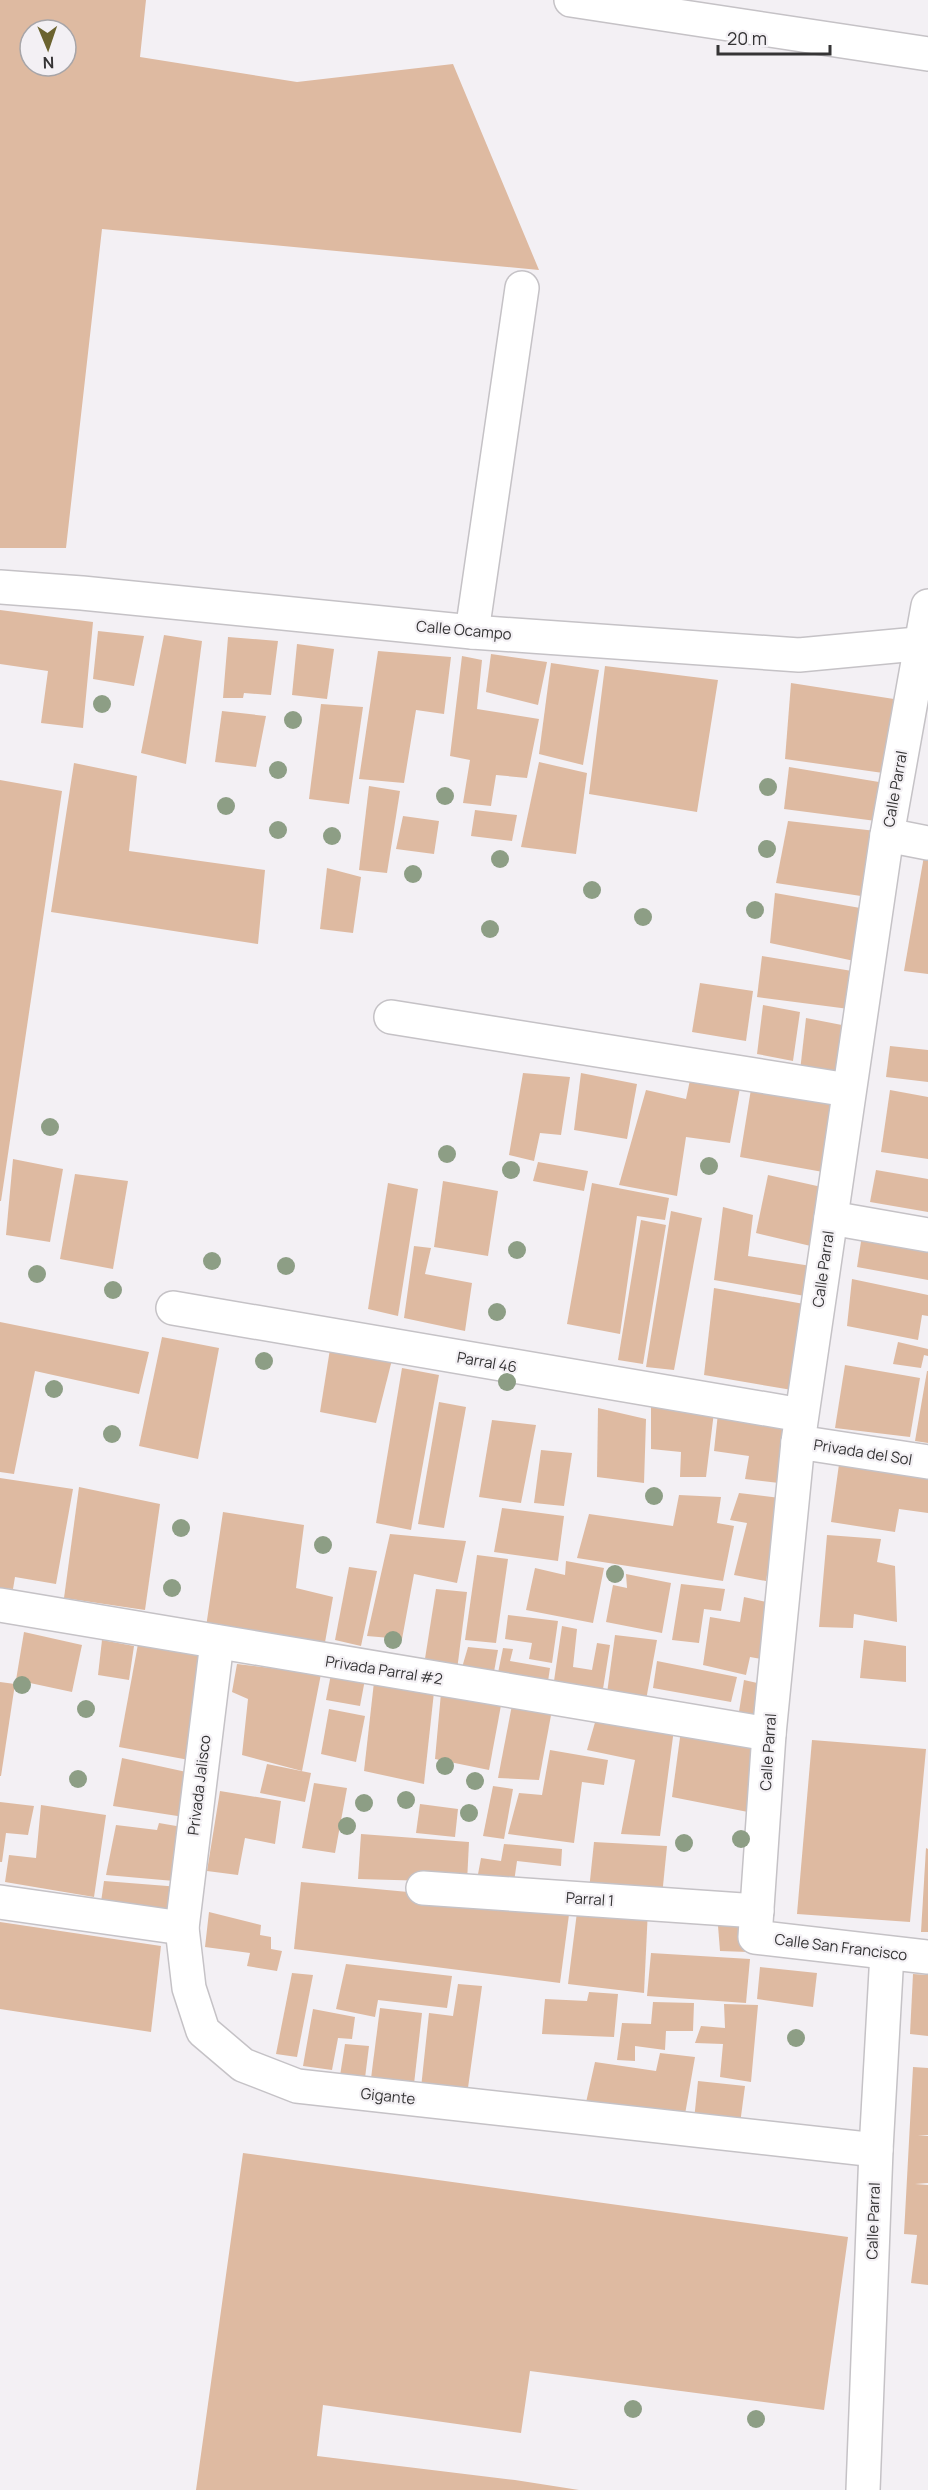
<svg xmlns="http://www.w3.org/2000/svg" width="928" height="2490" font-family="Manrope,sans-serif">
  <style>
    .building { fill: #debaa1; fill-rule: evenodd }
    .lines { fill: none; stroke-linecap: round; stroke-linejoin: round }
    .minor-casing { stroke: #c5c2c6; stroke-width: 36 }
    .minor { stroke: #fff; stroke-width: 33 }
    .tree { fill: #8d9e85 }
    .labels { text-anchor: middle; dominant-baseline: central; stroke-width: 4.5; stroke-linejoin: round; paint-order: stroke }
    .street-label { font-size: 15px; fill: #353435; stroke: #f3f0f4 }
  </style>
  <rect width="100%" height="100%" fill="#f3f0f4"/>
  <g class="building">
    <path d="M0,0H146L140,57L297,82L453,64L539,270L102,229L66,548H0ZM30,30H66V66H30Z"/>
    <polygon points="0,610 93,622 83,728 41,723 48,671 0,664"/>
    <polygon points="98,631 144,636 134,686 93,679"/>
    <polygon points="164,635 202,641 186,764 141,753"/>
    <polygon points="228,637 278,641 271,695 244,693 243,698 223,698"/>
    <polygon points="297,644 334,649 327,699 292,695"/>
    <polygon points="378,651 451,657 444,714 416,710 404,783 359,779"/>
    <polygon points="491,654 547,662 538,705 486,692"/>
    <polygon points="462,656 482,660 477,709 539,719 527,778 496,775 491,806 463,803 470,760 450,756"/>
    <polygon points="551,663 599,670 583,765 539,754"/>
    <polygon points="605,666 718,680 697,812 589,794"/>
    <polygon points="791,683 894,699 883,773 785,759"/>
    <polygon points="321,704 363,707 349,804 309,799"/>
    <polygon points="222,711 266,716 256,767 215,762"/>
    <polygon points="539,762 587,773 576,854 521,847"/>
    <polygon points="74,763 137,776 129,851 265,870 258,944 51,912"/>
    <polygon points="789,767 885,783 876,821 784,809"/>
    <polygon points="0,780 62,791 1,1201 0,1201"/>
    <polygon points="369,786 400,791 387,873 359,870"/>
    <polygon points="475,810 517,815 512,841 471,836"/>
    <polygon points="403,816 439,821 434,854 396,849"/>
    <polygon points="788,821 876,831 861,896 776,883"/>
    <polygon points="924,856 928,857 928,974 904,971"/>
    <polygon points="327,868 361,877 353,933 320,929"/>
    <polygon points="775,893 866,909 859,962 770,943"/>
    <polygon points="762,956 858,972 849,1009 757,997"/>
    <polygon points="700,983 753,991 746,1041 692,1032"/>
    <polygon points="763,1005 800,1012 793,1061 757,1054"/>
    <polygon points="806,1018 847,1026 839,1079 800,1071"/>
    <polygon points="890,1046 928,1050 928,1082 886,1077"/>
    <polygon points="523,1073 570,1077 561,1135 540,1133 534,1161 509,1155"/>
    <polygon points="581,1073 637,1084 627,1139 574,1130"/>
    <polygon points="690,1080 740,1088 730,1143 686,1137 677,1196 619,1185 646,1090 686,1099"/>
    <polygon points="752,1083 838,1098 823,1172 740,1157"/>
    <polygon points="890,1090 928,1097 928,1159 881,1152"/>
    <polygon points="13,1159 63,1169 50,1242 6,1235"/>
    <polygon points="538,1162 588,1171 584,1191 533,1181"/>
    <polygon points="876,1170 928,1179 928,1212 870,1202"/>
    <polygon points="75,1174 128,1181 113,1269 60,1259"/>
    <polygon points="768,1175 826,1188 815,1247 756,1233"/>
    <polygon points="443,1181 498,1191 488,1256 434,1247"/>
    <polygon points="388,1183 418,1189 398,1316 368,1309"/>
    <polygon points="592,1183 669,1198 665,1220 637,1216 620,1334 567,1324"/>
    <polygon points="723,1207 753,1215 748,1256 811,1266 805,1296 714,1280"/>
    <polygon points="671,1211 702,1218 674,1370 646,1367"/>
    <polygon points="641,1220 666,1225 643,1364 618,1360"/>
    <polygon points="863,1229 928,1243 928,1280 857,1267"/>
    <polygon points="414,1246 431,1248 425,1274 472,1283 465,1331 404,1318"/>
    <polygon points="852,1279 928,1295 928,1316 922,1315 918,1340 847,1326"/>
    <polygon points="714,1288 804,1304 792,1390 704,1375"/>
    <polygon points="0,1322 149,1352 139,1394 35,1371 14,1474 0,1472"/>
    <polygon points="162,1337 219,1348 198,1459 139,1446"/>
    <polygon points="898,1342 928,1349 928,1356 924,1355 921,1368 893,1364"/>
    <polygon points="330,1349 393,1356 376,1423 320,1412"/>
    <polygon points="845,1365 920,1378 910,1437 835,1428"/>
    <polygon points="402,1368 439,1375 411,1530 376,1523"/>
    <polygon points="927,1371 928,1371 928,1443 915,1441"/>
    <polygon points="439,1402 466,1407 444,1528 418,1524"/>
    <polygon points="651,1403 714,1412 706,1477 680,1477 681,1452 651,1449"/>
    <polygon points="598,1408 646,1419 644,1483 597,1477"/>
    <polygon points="718,1413 786,1424 779,1483 745,1479 749,1456 714,1451"/>
    <polygon points="492,1420 536,1425 521,1503 479,1497"/>
    <polygon points="541,1450 572,1453 564,1506 534,1503"/>
    <polygon points="840,1457 928,1472 928,1513 899,1509 895,1532 831,1522"/>
    <polygon points="0,1478 73,1489 56,1584 15,1577 13,1589 0,1588"/>
    <polygon points="79,1487 160,1504 145,1610 64,1598"/>
    <polygon points="739,1493 780,1498 766,1581 734,1575 747,1523 730,1520"/>
    <polygon points="679,1495 721,1497 717,1523 734,1526 723,1581 577,1558 589,1514 673,1526"/>
    <polygon points="502,1508 564,1516 558,1561 494,1552"/>
    <polygon points="223,1512 304,1525 296,1588 333,1597 324,1648 206,1627"/>
    <polygon points="390,1534 466,1541 457,1583 414,1574 402,1639 367,1636"/>
    <polygon points="827,1535 881,1539 877,1562 895,1566 897,1622 854,1614 853,1628 819,1627"/>
    <polygon points="477,1555 508,1559 496,1643 465,1640"/>
    <polygon points="566,1561 604,1568 593,1623 526,1610 535,1568 565,1575"/>
    <polygon points="349,1567 377,1571 361,1646 335,1640"/>
    <polygon points="626,1574 671,1583 662,1633 606,1622 613,1585 627,1588"/>
    <polygon points="681,1584 725,1589 721,1611 704,1609 699,1643 672,1640"/>
    <polygon points="436,1589 467,1592 457,1670 424,1665"/>
    <polygon points="744,1597 775,1604 767,1660 750,1657 746,1675 703,1665 710,1617 740,1622"/>
    <polygon points="508,1615 558,1621 552,1663 529,1659 532,1643 505,1639"/>
    <polygon points="562,1626 577,1629 573,1667 592,1670 597,1643 610,1645 603,1689 554,1681"/>
    <polygon points="24,1632 82,1645 72,1692 16,1680"/>
    <polygon points="615,1635 657,1640 646,1700 607,1693"/>
    <polygon points="102,1640 134,1646 129,1680 98,1675"/>
    <polygon points="864,1640 906,1646 906,1682 860,1678"/>
    <polygon points="138,1644 205,1654 189,1760 119,1747"/>
    <polygon points="468,1647 498,1650 493,1677 461,1671"/>
    <polygon points="503,1648 513,1649 510,1661 550,1668 547,1688 497,1678"/>
    <polygon points="657,1661 737,1677 731,1702 653,1688"/>
    <polygon points="237,1664 321,1674 302,1771 242,1755 248,1699 232,1692"/>
    <polygon points="332,1669 366,1674 360,1706 326,1700"/>
    <polygon points="744,1680 766,1685 761,1723 738,1718"/>
    <polygon points="0,1682 15,1684 1,1776 0,1776"/>
    <polygon points="374,1682 434,1692 424,1784 364,1771"/>
    <polygon points="441,1693 502,1700 489,1770 435,1759"/>
    <polygon points="512,1705 552,1710 539,1780 498,1778"/>
    <polygon points="329,1709 365,1716 356,1762 321,1754"/>
    <polygon points="596,1719 674,1729 660,1836 621,1834 635,1760 587,1750"/>
    <polygon points="681,1730 757,1742 753,1813 672,1797"/>
    <polygon points="812,1740 926,1749 910,1922 797,1914"/>
    <polygon points="550,1750 608,1760 604,1785 582,1782 574,1843 508,1834 519,1793 542,1795"/>
    <polygon points="122,1758 191,1773 184,1817 113,1806"/>
    <polygon points="267,1764 311,1773 305,1802 260,1793"/>
    <polygon points="314,1783 347,1788 335,1853 302,1848"/>
    <polygon points="493,1786 513,1789 504,1839 483,1836"/>
    <polygon points="220,1791 281,1801 275,1844 245,1838 238,1875 207,1871"/>
    <polygon points="0,1802 34,1806 28,1835 6,1833 2,1862 0,1862"/>
    <polygon points="420,1804 458,1809 455,1837 416,1833"/>
    <polygon points="41,1805 106,1815 94,1897 5,1882 9,1855 36,1858"/>
    <polygon points="159,1823 182,1827 174,1881 106,1875 116,1825 157,1830"/>
    <polygon points="361,1834 469,1842 467,1882 358,1879"/>
    <polygon points="594,1842 667,1846 662,1896 589,1890"/>
    <polygon points="504,1844 562,1849 561,1866 517,1861 513,1889 476,1885 481,1858 501,1861"/>
    <polygon points="926,1848 928,1849 928,1932 921,1932"/>
    <polygon points="104,1881 180,1887 175,1913 101,1902"/>
    <polygon points="301,1882 570,1907 560,1983 294,1949"/>
    <polygon points="578,1904 648,1909 644,1993 568,1984"/>
    <polygon points="209,1912 261,1925 260,1935 271,1937 271,1949 282,1951 277,1971 247,1966 250,1953 205,1947"/>
    <polygon points="717,1913 750,1916 748,1952 720,1951"/>
    <polygon points="0,1922 161,1946 151,2032 0,2009"/>
    <polygon points="651,1953 750,1959 746,2003 647,1996"/>
    <polygon points="346,1964 452,1976 447,2008 378,2000 375,2017 336,2009"/>
    <polygon points="760,1967 817,1973 813,2007 757,1999"/>
    <polygon points="292,1973 313,1975 297,2057 276,2054"/>
    <polygon points="913,1974 928,1975 928,2036 910,2034"/>
    <polygon points="458,1984 482,1986 467,2095 421,2088 429,2013 453,2016"/>
    <polygon points="589,1992 618,1994 614,2037 542,2034 545,1999 587,2001"/>
    <polygon points="653,2002 694,2003 693,2031 666,2031 665,2050 635,2046 635,2061 617,2060 622,2023 651,2024"/>
    <polygon points="724,2004 758,2005 751,2082 720,2077 723,2044 695,2043 701,2026 725,2028"/>
    <polygon points="380,2008 422,2013 413,2093 370,2086"/>
    <polygon points="313,2009 355,2017 352,2039 338,2038 332,2070 303,2066"/>
    <polygon points="345,2044 369,2046 364,2086 339,2082"/>
    <polygon points="660,2053 695,2057 684,2120 585,2107 595,2062 656,2071"/>
    <polygon points="913,2067 928,2068 928,2135 918,2135 928,2136 928,2183 915,2184 928,2185 928,2285 911,2283 917,2235 904,2234"/>
    <polygon points="698,2081 745,2086 740,2124 694,2120"/>
    <polygon points="243,2153 848,2237 824,2410 530,2371 521,2433 323,2405 317,2456 515,2480 579,2490 196,2490"/>
  </g>
  <g class="lines">
    <defs>
      <g id="minor">
        <polyline points="571,0 928,54"/>
        <polyline points="0,587 82,593 472,632 799,655 928,643"/>
        <polyline points="928,606 887,835 798,1442 769,1734 755,1937 928,1957"/>
        <polyline points="472,632 522,288"/>
        <polyline points="887,835 928,843"/>
        <polyline points="391,1017 848,1090"/>
        <polyline points="831,1218 928,1235"/>
        <polyline points="173,1308 801,1415"/>
        <polyline points="798,1442 928,1462"/>
        <polyline points="0,1605 769,1734"/>
        <polyline points="217,1642 182,1928 189,1988 203,2031 243,2065 297,2086 876,2150"/>
        <polyline points="423,1888 757,1911"/>
        <polyline points="0,1902 182,1928"/>
        <polyline points="863,2490 876,2150 887,1953"/>
      </g>
    </defs>
    <use href="#minor" class="minor-casing"/>
    <use href="#minor" class="minor"/>
  </g>
  <g class="tree">
    <circle cx="102" cy="704" r="9"/>
    <circle cx="293" cy="720" r="9"/>
    <circle cx="278" cy="770" r="9"/>
    <circle cx="768" cy="787" r="9"/>
    <circle cx="445" cy="796" r="9"/>
    <circle cx="226" cy="806" r="9"/>
    <circle cx="278" cy="830" r="9"/>
    <circle cx="332" cy="836" r="9"/>
    <circle cx="767" cy="849" r="9"/>
    <circle cx="500" cy="859" r="9"/>
    <circle cx="413" cy="874" r="9"/>
    <circle cx="592" cy="890" r="9"/>
    <circle cx="755" cy="910" r="9"/>
    <circle cx="643" cy="917" r="9"/>
    <circle cx="490" cy="929" r="9"/>
    <circle cx="50" cy="1127" r="9"/>
    <circle cx="447" cy="1154" r="9"/>
    <circle cx="709" cy="1166" r="9"/>
    <circle cx="511" cy="1170" r="9"/>
    <circle cx="517" cy="1250" r="9"/>
    <circle cx="212" cy="1261" r="9"/>
    <circle cx="286" cy="1266" r="9"/>
    <circle cx="37" cy="1274" r="9"/>
    <circle cx="113" cy="1290" r="9"/>
    <circle cx="497" cy="1312" r="9"/>
    <circle cx="264" cy="1361" r="9"/>
    <circle cx="507" cy="1382" r="9"/>
    <circle cx="54" cy="1389" r="9"/>
    <circle cx="112" cy="1434" r="9"/>
    <circle cx="654" cy="1496" r="9"/>
    <circle cx="181" cy="1528" r="9"/>
    <circle cx="323" cy="1545" r="9"/>
    <circle cx="615" cy="1574" r="9"/>
    <circle cx="172" cy="1588" r="9"/>
    <circle cx="393" cy="1640" r="9"/>
    <circle cx="22" cy="1685" r="9"/>
    <circle cx="86" cy="1709" r="9"/>
    <circle cx="445" cy="1766" r="9"/>
    <circle cx="78" cy="1779" r="9"/>
    <circle cx="475" cy="1781" r="9"/>
    <circle cx="406" cy="1800" r="9"/>
    <circle cx="364" cy="1803" r="9"/>
    <circle cx="469" cy="1813" r="9"/>
    <circle cx="347" cy="1826" r="9"/>
    <circle cx="741" cy="1839" r="9"/>
    <circle cx="684" cy="1843" r="9"/>
    <circle cx="796" cy="2038" r="9"/>
    <circle cx="633" cy="2409" r="9"/>
    <circle cx="756" cy="2419" r="9"/>
  </g>
  <g class="labels">
    <g class="street-label">
      <text transform="translate(464 630) rotate(5)">Calle Ocampo</text>
      <text transform="translate(895 789) rotate(-80)">Calle Parral</text>
      <text transform="translate(823 1269) rotate(-82)">Calle Parral</text>
      <text transform="translate(487 1362) rotate(10)">Parral 46</text>
      <text transform="translate(863 1452) rotate(9)">Privada del Sol</text>
      <text transform="translate(384 1670) rotate(9)">Privada Parral #2</text>
      <text transform="translate(768 1752) rotate(-86)">Calle Parral</text>
      <text transform="translate(199 1785) rotate(-83)">Privada Jalisco</text>
      <text transform="translate(590 1899) rotate(4)">Parral 1</text>
      <text transform="translate(841 1947) rotate(7)">Calle San Francisco</text>
      <text transform="translate(388 2096) rotate(6)">Gigante</text>
      <text transform="translate(873 2221) rotate(-88)">Calle Parral</text>
    </g>
  </g>
  <g transform="translate(48 48) rotate(178)"><circle r="28" fill="#f3f0f4" stroke="#a7a5a8" stroke-width="1.5"/>
  <path d="M0-4.5L10 22L0 15L-10 22Z" fill="#6b632f"/>
  <text y="-9" font-size="16" font-weight="bold" text-anchor="middle" fill="#353435">N</text>
  </g>
  <path d="M718 45v9h112v-9" fill="none" stroke="#353435" stroke-width="3"/>
  <text x="727" y="45" font-size="18" fill="#353435" stroke="#f3f0f4" stroke-width="4.5" paint-order="stroke">20 m</text>
</svg>
